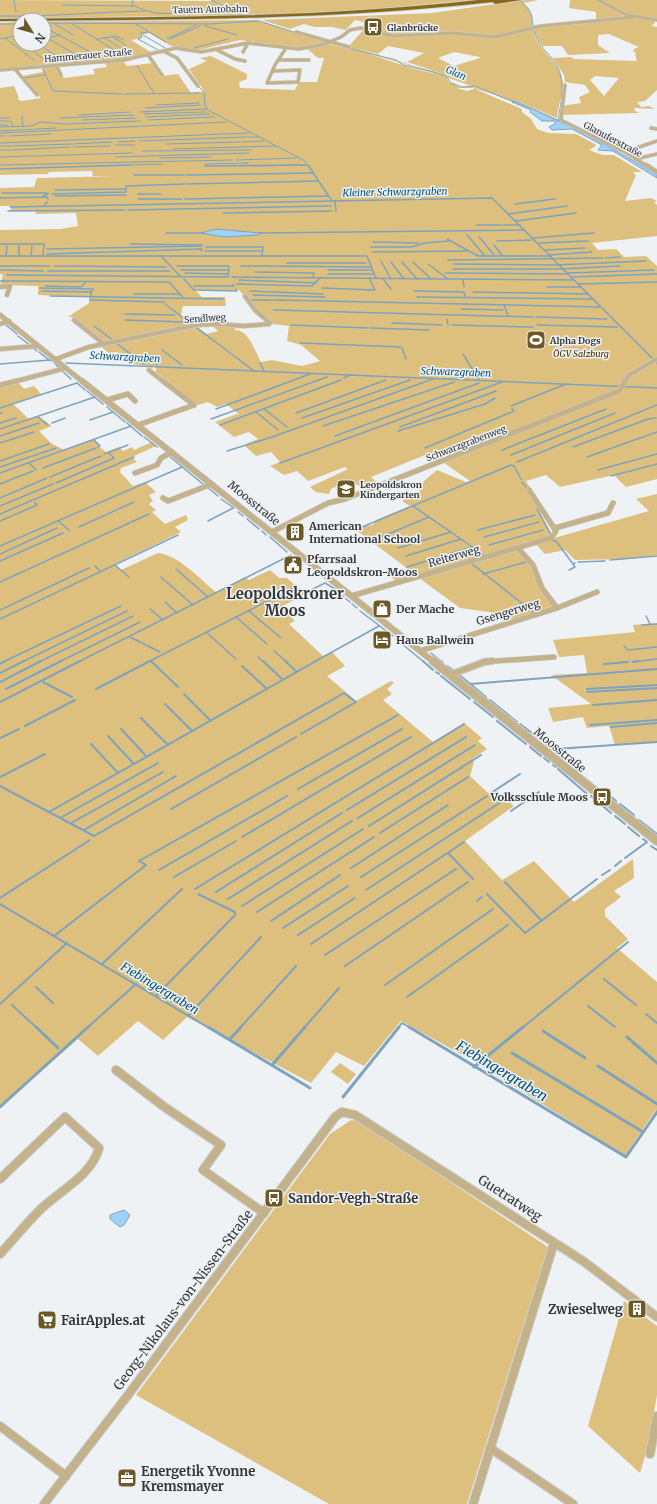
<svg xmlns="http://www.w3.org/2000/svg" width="657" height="1504" font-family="Merriweather,serif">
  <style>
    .green { fill: #dec07e; fill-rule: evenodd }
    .water { fill: #9ed2f9; stroke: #7ea3bf }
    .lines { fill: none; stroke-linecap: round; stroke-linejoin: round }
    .stream-far3 { stroke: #7ea3bf; stroke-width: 1 }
    .stream-far2 { stroke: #7ea3bf; stroke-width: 1.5 }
    .stream-far1 { stroke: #7ea3bf; stroke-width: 2 }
    .stream { stroke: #7ea3bf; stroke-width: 3 }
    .minor-far4-casing { stroke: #c9cccf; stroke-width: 4 }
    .minor-far3-casing { stroke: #c9cccf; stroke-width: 5.5 }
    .minor-far2-casing { stroke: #c9cccf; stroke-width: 6 }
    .minor-far1-casing { stroke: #c9cccf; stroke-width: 8 }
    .minor-casing { stroke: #c9cccf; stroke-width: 10 }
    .tertiary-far2-casing { stroke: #c9cccf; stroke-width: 6 }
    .tertiary-far1-casing { stroke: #c9cccf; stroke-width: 7 }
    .tertiary-casing { stroke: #c9cccf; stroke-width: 10 }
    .motorway-casing { stroke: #c9cccf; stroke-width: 2 }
    .minor-far4 { stroke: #c4b28a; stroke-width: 3 }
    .minor-far3 { stroke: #c4b28a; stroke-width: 4 }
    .minor-far2 { stroke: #c4b28a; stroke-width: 5 }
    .minor-far1 { stroke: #c4b28a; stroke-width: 6 }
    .minor { stroke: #c4b28a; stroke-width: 8 }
    .tertiary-far2 { stroke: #c4b28a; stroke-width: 4.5 }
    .tertiary-far1 { stroke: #c4b28a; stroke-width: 5.5 }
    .tertiary { stroke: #c4b28a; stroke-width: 8 }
    .motorway { fill: #896914; fill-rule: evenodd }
    .labels { text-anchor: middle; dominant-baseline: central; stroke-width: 3; stroke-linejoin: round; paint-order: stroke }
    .far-street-label { font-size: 9px; fill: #343637; stroke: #eef2f5 }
    .far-poi-label { font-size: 9px; font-weight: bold; fill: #343637; stroke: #eef2f5; text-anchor: start }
    .far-park-label { font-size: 9px; font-style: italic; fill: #433204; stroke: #eef2f5 }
    .far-water-label { font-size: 10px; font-style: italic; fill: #07517b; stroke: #eef2f5 }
    .street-label { font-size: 11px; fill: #343637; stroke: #eef2f5 }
    .poi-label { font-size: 11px; font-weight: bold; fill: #343637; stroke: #eef2f5; text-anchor: start }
    .water-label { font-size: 12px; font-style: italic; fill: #07517b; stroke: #eef2f5 }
    .near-poi-label { font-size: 13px; font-weight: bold; fill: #343637; stroke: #eef2f5; text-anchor: start }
    .near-street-label { font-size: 13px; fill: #343637; stroke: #eef2f5 }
    .near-water-label { font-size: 14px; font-style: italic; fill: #07517b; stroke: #eef2f5 }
    .district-label { font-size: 15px; font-weight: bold; fill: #343637; stroke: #eef2f5 }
  </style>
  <rect width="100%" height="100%" fill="#eef2f5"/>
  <g class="green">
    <polygon points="0,0 212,1 212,0 473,0 334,13 250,16 244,12 252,9 235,10 212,0 244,15 28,18 0,18"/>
    <path d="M525,0H538L523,3C537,14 529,22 535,37C541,52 558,61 562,78C565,90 558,105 557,118L512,99L566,123L623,152H620C525,101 434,70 330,43L352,48L349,46L365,28H375L367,23L355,20L346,30L332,27H314L304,24L290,29L262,20L432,13ZM388,46L424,53L407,62L458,79L355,48L378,54ZM454,52L480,57V58L454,66L438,58Z"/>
    <path d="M570,0H657V20L652,26L657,27V90L645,101L637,102L641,107L649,106L655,109L635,108L634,110L639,113L563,115L562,106L581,103L579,97L590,92L585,85L565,82L564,75L553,58L571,57L574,59L637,61L635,54L636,52H633L634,49L639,47L609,34L598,35V45L610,53L568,55L562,46H542L534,33L535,25L596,21V12L569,8ZM595,76L619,78L604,96L590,80Z"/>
    <polygon points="257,20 327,43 296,48 240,40 195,51 171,46 149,33 140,35 142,38 131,40 152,53 129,59 0,69 0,23 20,22 20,44 44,44 44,22"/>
    <path d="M329,44L366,53L411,68L441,75L446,77L449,82L460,87H473L493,94L472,88H457L467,91L475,89L522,109V112L531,119L537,129L548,133L576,134L595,144L596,146L589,150L603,155H614L642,172H633L636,175L625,201L651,198L657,201L654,202L657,205V236L592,243L598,250L616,249L624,257L646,256L657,266V479L626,487L614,475L560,487L546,475L526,481L543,507L538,509L554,538L649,511L636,499L657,494V555L626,559L575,560L565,550L545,554L533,541L516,546L532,566L554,606L513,619L503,614L460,608L415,575L396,581L390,576L408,569L356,530L363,526L373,525L376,520L410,506L402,501L419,493L424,481L437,470L466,482L470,481L430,453L371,477L379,484L365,490L350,480L331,489L329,494L316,492L310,487L348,469L345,467L308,481L297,471L284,475L270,466L280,462L271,452L256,456L244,445L258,439L249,432L234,437L215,422L237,414L240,415L226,404L217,407L208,402L198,405L156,372V367L133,364L117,352L109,353L100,346L106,345L72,317H68L89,303V297L38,295V286L0,285L3,275L0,274V230L60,229L78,226L76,213L35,214L36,211H11V206H0V188L34,187L37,178L115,176H93L92,171L49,172L48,174L0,175V88L14,86L19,98L17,99L22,101L41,98L22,76L43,72L41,67L55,66L64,78L95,74L93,69L107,67L105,63L122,60L127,66L153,63L162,76L178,74L191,93L204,91L189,69L207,61L200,58L211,56L247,74V79L239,82L240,88L295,90L299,82H317L324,58H318L306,48ZM195,290H239L263,318L272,324L289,326L287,341L301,345L320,361L302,366L272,360L261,362C255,351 249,330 235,330L234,325L210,324L218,331L207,334L196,326V324L181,315L183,306H226L225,297H202Z"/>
    <path d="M16,380L24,389L34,386L41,394L13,404L29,419L38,416L52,426L39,431L51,443L64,450L94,439L100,445L98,446L106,452L119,447L123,451L132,447L134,450L152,442L156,446L132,457L137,462L121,468L120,472L133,486L145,482L156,492L149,495L153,501L149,504L156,510L152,512L165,524L186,515L188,520L175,527L181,532L115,564L121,570L158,553C177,554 201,580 216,592L245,577L249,580L270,570L279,578H287L305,594L281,607L295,621L289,624L323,656L332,652L345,666L327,676L356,701L391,681L394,683L387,689L392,694L383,700L433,742L464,723L482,738L478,741L487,749L472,759L474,762L470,776L488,793L495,790L514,806L465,841L502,880L534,861L574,902L633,859L634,878L614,891L621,897L605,909V916L628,939L617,948L657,982V1112L655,1111L625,1156L477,1063L401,1021L364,1066L336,1052L311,1083L187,1017L163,1040L138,1021L98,1056L78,1039L0,1107V384Z"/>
    <polygon points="657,623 657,742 615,745 609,726 587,728 583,717 553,722 548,708 591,704 551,675 587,673 584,655 559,657 553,640 635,632 633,625"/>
    <polygon points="340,1063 356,1074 348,1084 331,1072"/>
    <polygon points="351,1120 359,1121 548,1247 467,1504 329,1504 136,1395 330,1134"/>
    <polygon points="624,1301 657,1326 657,1395 648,1446 640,1473 588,1426"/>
  </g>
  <g class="water">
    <path d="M514,101C564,122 611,146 657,175V178L613,151L598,150L602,145L572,129L552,130L549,127L555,124V121H542L530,112L531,110L512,102Z"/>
    <polygon points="216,229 261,233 258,235 224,237 201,233"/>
    <polygon points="124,1210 130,1215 124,1225 120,1227 110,1219 110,1215"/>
  </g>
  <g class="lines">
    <g class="stream-far3">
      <polyline points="14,0 16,12"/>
      <polyline points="211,0 246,16"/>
      <path d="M520,1C539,15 528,21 537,39C541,48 548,53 554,61C567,79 561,101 558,121"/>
      <path d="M63,5L135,6C157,17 170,13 192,12C207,11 222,11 236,11"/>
      <polyline points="132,6 133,0"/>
      <path d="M0,16C48,17 96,12 145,11"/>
      <polyline points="44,23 209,24 259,21 297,33"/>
      <polyline points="134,23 166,42"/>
      <polyline points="0,24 20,24"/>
      <polyline points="55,24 73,35"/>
      <polyline points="72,24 127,58"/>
      <polyline points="207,24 205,26 237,35"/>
      <polyline points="44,27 103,59"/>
      <polyline points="148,32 141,33 142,37 138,39 160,51"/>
      <polyline points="60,35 47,38 87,61"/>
      <polyline points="143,35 167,49"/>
      <polyline points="113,37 126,45"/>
      <polyline points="5,38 35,61"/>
      <polyline points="105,38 119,47"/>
      <polyline points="313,38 328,43"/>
      <polyline points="0,39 20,35"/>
      <polyline points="97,39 116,36 124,40"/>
      <polyline points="167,39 196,25"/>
      <polyline points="170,39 200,26"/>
      <polyline points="39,44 65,63"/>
      <polyline points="122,48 133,55"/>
      <polyline points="194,48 228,39"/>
      <polyline points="347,48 396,60 403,65 434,72 446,76 451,83 462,87 475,86 514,102"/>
      <polyline points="34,52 42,58"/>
      <polyline points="64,54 76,62"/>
      <polyline points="137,66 154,93"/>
      <polyline points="42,67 53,91 122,94"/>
      <polyline points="24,78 44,75"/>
      <polyline points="199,87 203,91"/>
      <polyline points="204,93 205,106 208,110 305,161 308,166"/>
      <polyline points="124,94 199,93"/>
      <polyline points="156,105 199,103"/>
      <polyline points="146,108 200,105"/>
      <polyline points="140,112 207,109"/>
      <polyline points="144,114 206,112"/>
      <polyline points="79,115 130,112"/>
      <polyline points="22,116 23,126"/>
      <polyline points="146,117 210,114"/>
      <polyline points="0,118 10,118"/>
      <polyline points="60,118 134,115"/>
      <polyline points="83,120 136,118"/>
      <polyline points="148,120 214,117"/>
      <polyline points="0,121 9,121"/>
      <polyline points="11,121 13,127"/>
      <polyline points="0,125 8,125"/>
      <polyline points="0,127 32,126 40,122 65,124 140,121"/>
      <polyline points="0,131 56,128"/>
      <polyline points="0,133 227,122"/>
      <polyline points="0,136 5,136"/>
      <polyline points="9,136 51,134"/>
      <polyline points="247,137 258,137"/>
      <polyline points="140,141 245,137"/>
      <polyline points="118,142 135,141"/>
      <polyline points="241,142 264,141"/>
      <polyline points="0,143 249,133"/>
      <polyline points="73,144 112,142"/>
      <polyline points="167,144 239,142"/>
      <polyline points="115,145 135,145"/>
      <polyline points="0,146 11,146"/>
      <polyline points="13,146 71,144"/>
      <polyline points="73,147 110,146"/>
      <polyline points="173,149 276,146"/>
      <polyline points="0,150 10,150"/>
      <polyline points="12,150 70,147"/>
      <polyline points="142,151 251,150"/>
      <polyline points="0,157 132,153"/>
      <polyline points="116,157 249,153"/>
      <polyline points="160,158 211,157"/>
      <polyline points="237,160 297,158"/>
      <polyline points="205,164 248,163"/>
      <polyline points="0,165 233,160"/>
      <polyline points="96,166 163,164"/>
      <polyline points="254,166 307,165"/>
    </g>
    <g class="stream-far2">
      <polyline points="308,165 332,201 492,198 657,363"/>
      <polyline points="205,166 305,165"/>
      <polyline points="0,169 129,165"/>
      <polyline points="134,175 184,175"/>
      <polyline points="186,175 313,173"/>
      <polyline points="186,184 318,181"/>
      <polyline points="55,190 125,189"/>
      <polyline points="2,193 48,193"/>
      <polyline points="52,194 126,192 126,186 184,184"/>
      <polyline points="138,194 161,194"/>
      <polyline points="43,196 48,194"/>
      <polyline points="55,196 126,195"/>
      <polyline points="0,198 47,197 48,199"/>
      <polyline points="138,199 182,199"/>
      <polyline points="185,199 328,196"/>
      <polyline points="335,201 336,211"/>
      <polyline points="515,204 555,199"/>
      <polyline points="44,206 47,202"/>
      <polyline points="10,207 331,201"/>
      <polyline points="128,210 331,206"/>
      <polyline points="8,211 125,210"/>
      <polyline points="223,213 332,211"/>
      <polyline points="508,214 567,206"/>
      <polyline points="516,221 576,213"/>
      <polyline points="477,225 501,225"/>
      <polyline points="503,225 520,225"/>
      <polyline points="166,233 203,233"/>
      <polyline points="259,233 525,230"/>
      <polyline points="467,235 484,255"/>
      <polyline points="479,237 494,255"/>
      <polyline points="533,238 594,233"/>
      <polyline points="447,239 478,256 551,256"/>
      <polyline points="497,241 531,240"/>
      <polyline points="373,242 418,243"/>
      <polyline points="538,243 588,241"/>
      <polyline points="0,244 44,244"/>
      <polyline points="131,244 202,245"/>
      <polyline points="494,245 502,255"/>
      <polyline points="19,246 19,256"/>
      <polyline points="206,247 263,247 262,256"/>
      <polyline points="371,247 412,247 425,243 449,241"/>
      <polyline points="47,249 202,246"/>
      <polyline points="546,250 585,248"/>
      <polyline points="205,251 262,251"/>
      <polyline points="372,252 467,251"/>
      <polyline points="47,254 202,249 201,251"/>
      <polyline points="549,255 592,252"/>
      <polyline points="0,256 367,256 376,278"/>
      <polyline points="6,256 7,246"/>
      <polyline points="31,256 32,246"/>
      <polyline points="43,256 44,245"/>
      <polyline points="161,256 181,277"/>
      <polyline points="606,258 620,257"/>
      <polyline points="448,260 603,258"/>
      <polyline points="381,261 391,279"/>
      <polyline points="391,262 404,279"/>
      <polyline points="402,262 417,279"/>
      <polyline points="413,262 431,279"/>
      <polyline points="287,263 366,263"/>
      <polyline points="428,264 448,279"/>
      <polyline points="454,264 555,265 646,261"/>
      <polyline points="0,266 50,266"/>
      <polyline points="55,266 166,267"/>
      <polyline points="177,266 229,266 229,269"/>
      <polyline points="241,266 371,267"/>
      <polyline points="453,269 560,269 620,266"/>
      <polyline points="0,270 43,271"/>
      <polyline points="181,270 229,270"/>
      <polyline points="328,270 372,270"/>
      <polyline points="48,271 170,271"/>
      <polyline points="255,272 314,273 313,277"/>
      <polyline points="185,273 228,274 229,271"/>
      <polyline points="445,273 568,274"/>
      <polyline points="568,273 654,270"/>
      <polyline points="328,274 374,274"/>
      <polyline points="7,275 228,277 228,275"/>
      <polyline points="232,277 574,280"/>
      <polyline points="572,277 657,274"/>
      <polyline points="184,279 194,290 237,291 236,289"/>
      <polyline points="383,279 391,289"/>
      <polyline points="463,279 464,287"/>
      <polyline points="239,280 316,283"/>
      <polyline points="0,281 169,282 179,293"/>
      <polyline points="237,284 312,286 320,278"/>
      <polyline points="579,284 657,282"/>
      <polyline points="45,286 81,287 85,283"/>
      <polyline points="194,286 234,286 233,284"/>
      <polyline points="547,287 581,287"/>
      <polyline points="40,288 93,289 91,292"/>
      <polyline points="322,288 375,290 369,278"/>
      <polyline points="42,291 91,292 91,297"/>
      <polyline points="250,291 323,294"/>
      <polyline points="414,291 464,292 465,297"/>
      <polyline points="473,292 588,294"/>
      <polyline points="134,294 180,294 183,297"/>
      <polyline points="253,295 325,297"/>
      <polyline points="50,296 223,299"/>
      <polyline points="417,297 593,299"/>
      <polyline points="90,300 164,302"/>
      <polyline points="251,300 273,300"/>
      <polyline points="275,300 600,307"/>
      <polyline points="165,304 254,371"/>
      <polyline points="504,305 508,316"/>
      <polyline points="461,309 503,310"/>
      <polyline points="274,310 533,317"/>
      <polyline points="125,314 175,315"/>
      <polyline points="536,317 607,319"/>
      <polyline points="447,319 448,325"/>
      <polyline points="125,320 185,322"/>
      <polyline points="392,323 442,325"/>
      <polyline points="6,325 17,334"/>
      <polyline points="291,325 368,328"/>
      <polyline points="452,325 533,327"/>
      <polyline points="537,325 617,327"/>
      <polyline points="94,326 114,341"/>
      <polyline points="371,328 429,330"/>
      <polyline points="18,336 31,346"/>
      <polyline points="116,343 144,364"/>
      <polyline points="300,343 401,347"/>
      <polyline points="33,348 37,351"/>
      <polyline points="402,348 406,359"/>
      <polyline points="162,350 182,365"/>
      <polyline points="39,352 49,360"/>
      <polyline points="463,354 479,380"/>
      <polyline points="146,356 157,365"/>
      <polyline points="54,362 60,369"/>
      <polyline points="66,363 657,388"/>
      <polyline points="260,363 264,371"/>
      <polyline points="0,364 50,360 56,362"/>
      <polyline points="61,370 71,379"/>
      <polyline points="344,378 350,375"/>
      <polyline points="77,383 85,390"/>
      <polyline points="87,391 103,404"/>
      <polyline points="511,406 566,384"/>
      <polyline points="107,407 125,422"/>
      <polyline points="0,408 77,383"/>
      <polyline points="216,409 310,374"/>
      <polyline points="264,409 287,427"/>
      <polyline points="256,412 278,430"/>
      <polyline points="0,413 2,413"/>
      <polyline points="296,413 386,380"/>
      <polyline points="38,417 48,425"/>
      <polyline points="302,418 410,380"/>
      <polyline points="211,419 327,377"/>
      <polyline points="90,420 113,412"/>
      <polyline points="0,423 16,418"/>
      <polyline points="52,423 65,418"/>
      <polyline points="127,423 142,436"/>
      <polyline points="220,425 341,380"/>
      <polyline points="323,426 454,382"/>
      <polyline points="400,427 496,391"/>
      <polyline points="0,429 95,397"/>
      <polyline points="398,431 485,404 495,398"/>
      <polyline points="0,436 39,423"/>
      <polyline points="335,436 479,383"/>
      <polyline points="144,437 157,447"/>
      <polyline points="94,440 100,446 98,447"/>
      <polyline points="0,443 34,432"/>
      <polyline points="573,447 648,419 656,418"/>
      <polyline points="425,448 514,411 512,409"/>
      <polyline points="502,450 606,409"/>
      <polyline points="227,451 272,437 433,379"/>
      <polyline points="104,454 128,445"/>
      <polyline points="168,455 204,485"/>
      <polyline points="511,455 615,413"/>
      <polyline points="587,457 657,432"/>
      <polyline points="0,461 49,444"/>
      <polyline points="517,462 657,405"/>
      <polyline points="29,463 36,470"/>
      <polyline points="280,463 502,382"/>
      <polyline points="0,467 56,448"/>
      <polyline points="43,468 96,448"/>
      <polyline points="598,470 657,454"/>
      <polyline points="0,473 131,426"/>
      <polyline points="611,476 657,464"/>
      <polyline points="50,477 101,456"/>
      <polyline points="522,482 526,487"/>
      <polyline points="56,483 114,458 109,453"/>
      <polyline points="0,484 33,471"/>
      <polyline points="207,487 218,496"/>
      <polyline points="0,498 47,478"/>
      <polyline points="221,499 234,508"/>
      <polyline points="0,506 53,484"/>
      <polyline points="413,506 484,555"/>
      <polyline points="537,509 551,535 549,536"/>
      <polyline points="238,512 243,516"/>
      <polyline points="0,514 134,457"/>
      <polyline points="247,519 259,529"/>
      <polyline points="0,521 37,505 35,502"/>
      <polyline points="58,521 69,530"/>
      <polyline points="208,521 233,508"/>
      <polyline points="79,527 134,502"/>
      <polyline points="362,527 511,465 514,466 521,479"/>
      <polyline points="478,530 535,515"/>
      <polyline points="262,531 266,535"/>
      <polyline points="270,537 287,552"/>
      <polyline points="381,537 429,517"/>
      <polyline points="484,537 539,522"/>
      <polyline points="550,540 556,541 573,564 575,563"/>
      <polyline points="489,545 543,530"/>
      <polyline points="0,546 182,467"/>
      <polyline points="398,548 451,532"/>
      <polyline points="0,554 57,528"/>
      <polyline points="406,556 461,539"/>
      <polyline points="610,560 657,556"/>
      <polyline points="0,561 63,533"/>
      <polyline points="578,562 605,561"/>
      <polyline points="471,563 533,612 532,614"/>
      <polyline points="115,565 129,577"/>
      <polyline points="95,566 100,571"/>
      <polyline points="407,567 472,547"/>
      <polyline points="176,569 208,597"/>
      <polyline points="569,570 575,567 573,564"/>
      <polyline points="483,574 526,562"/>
      <polyline points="161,577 193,605"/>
      <polyline points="0,582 149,514"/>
      <polyline points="337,591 344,597"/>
      <polyline points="346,599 350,602"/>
      <polyline points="165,602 177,613"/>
      <polyline points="352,604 357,608"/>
      <polyline points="150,609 163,620"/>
      <polyline points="0,610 89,568"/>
      <polyline points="249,611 281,638"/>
      <polyline points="360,611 393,636"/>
      <polyline points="646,616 650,624"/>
      <polyline points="236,617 267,644"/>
      <polyline points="0,619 178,535"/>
      <polyline points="642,625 657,624"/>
      <polyline points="206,632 236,659"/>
      <polyline points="130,637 160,652"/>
      <polyline points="396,639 424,662"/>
      <polyline points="624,646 628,650 657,647"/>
      <polyline points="274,651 287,662"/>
      <polyline points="431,653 442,662"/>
      <polyline points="258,657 264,662"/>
      <polyline points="151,661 153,662"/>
      <polyline points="3,662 121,606"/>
      <polyline points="22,662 127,611"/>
      <polyline points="39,662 133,616"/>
      <polyline points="59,662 140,622"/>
      <polyline points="78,662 291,555"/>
      <polyline points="148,662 295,587 305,593 325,583 335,589"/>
      <polyline points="314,662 379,626"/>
      <polyline points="622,662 628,662"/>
      <polyline points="633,662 657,659"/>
    </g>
    <g class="stream-far1">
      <polyline points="151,661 178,687"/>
      <polyline points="263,661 283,680"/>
      <polyline points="285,661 297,672"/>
      <polyline points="423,661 433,670"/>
      <polyline points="441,661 443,663"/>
      <polyline points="633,662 637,661"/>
      <polyline points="0,664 5,661"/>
      <polyline points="604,664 628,662"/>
      <polyline points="242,666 267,689"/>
      <polyline points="447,666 454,671"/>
      <polyline points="436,672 439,674"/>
      <polyline points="0,673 24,661"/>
      <polyline points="458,674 486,697"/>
      <polyline points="441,676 470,699"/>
      <polyline points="0,682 41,661"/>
      <polyline points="43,682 72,697"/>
      <polyline points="470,684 657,669"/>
      <polyline points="6,689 61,661"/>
      <polyline points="96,689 150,661"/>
      <polyline points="587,689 657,685"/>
      <polyline points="587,692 657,688"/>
      <polyline points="184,694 211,721"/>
      <polyline points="490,700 517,722"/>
      <polyline points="0,702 80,661"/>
      <polyline points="474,702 493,717"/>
      <polyline points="165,704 192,731"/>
      <polyline points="593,705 657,700"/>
      <polyline points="141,718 168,745"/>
      <polyline points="497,721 526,744"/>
      <polyline points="520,724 549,746"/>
      <polyline points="590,725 657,720"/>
      <polyline points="25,726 75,700"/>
      <polyline points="611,727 657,723"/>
      <polyline points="121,729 147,757"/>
      <polyline points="108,736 134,764"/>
      <polyline points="0,738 19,729"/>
      <polyline points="91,744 118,773"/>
      <polyline points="530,747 541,756"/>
      <polyline points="553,749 569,763"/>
      <polyline points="554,751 556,749 657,742"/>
      <polyline points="544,758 549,762"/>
      <polyline points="553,765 556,767"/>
      <polyline points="572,766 579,771"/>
      <polyline points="558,769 587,794"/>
      <polyline points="0,777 45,754"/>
      <polyline points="0,786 94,836"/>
      <polyline points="298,789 402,729"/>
      <polyline points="605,792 616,801"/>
      <polyline points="491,793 520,774"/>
      <polyline points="591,796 611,813"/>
      <polyline points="620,804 634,815"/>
      <polyline points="171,809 296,737"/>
      <polyline points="347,810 466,737"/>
      <polyline points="511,811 539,792"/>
      <polyline points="49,812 316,661"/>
      <polyline points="615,816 625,824"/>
      <polyline points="60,818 158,763"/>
      <polyline points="358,818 475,745"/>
      <polyline points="639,820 657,834"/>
      <polyline points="71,823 163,772"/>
      <polyline points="369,826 481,755"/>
      <polyline points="628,827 639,836"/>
      <polyline points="84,830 176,776"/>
      <polyline points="380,833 468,777"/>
      <polyline points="94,836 344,693 356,702 301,734"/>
      <polyline points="242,837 411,737"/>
      <polyline points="651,846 657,850"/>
      <polyline points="448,853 473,879"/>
      <polyline points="625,858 647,842 643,839"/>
      <polyline points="615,866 621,861"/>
      <polyline points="351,868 448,805"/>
      <polyline points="159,870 287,796"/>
      <polyline points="602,875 610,870"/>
      <polyline points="174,877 236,841"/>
      <polyline points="361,877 487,796"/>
      <polyline points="505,882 541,920"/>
      <polyline points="195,889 464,724"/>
      <polyline points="366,890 501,802"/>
      <polyline points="216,892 342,813"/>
      <polyline points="487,894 525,933 597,879"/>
      <polyline points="0,898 90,840"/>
      <polyline points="228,899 352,821"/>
      <polyline points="477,901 482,897"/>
      <polyline points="0,904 209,1028"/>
      <polyline points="242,906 363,829"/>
      <polyline points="257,912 374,837"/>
      <polyline points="271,921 340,875"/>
      <polyline points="283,928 348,886"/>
      <polyline points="298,935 355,898"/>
      <polyline points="54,936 146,865 139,861 398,715"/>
      <polyline points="311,944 464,842"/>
      <polyline points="325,955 456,869"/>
      <polyline points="102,964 182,889"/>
      <polyline points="345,966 468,882"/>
      <polyline points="604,979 636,1005"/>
      <polyline points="385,985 493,909"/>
      <polyline points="36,987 53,1003"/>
      <polyline points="156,996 235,915 235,912 198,894"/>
      <polyline points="407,997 508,925"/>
      <polyline points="0,1004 67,943"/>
      <polyline points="12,1005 37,1028"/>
      <polyline points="588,1006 615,1027"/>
      <polyline points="646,1014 657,1023"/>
      <polyline points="189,1015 261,937"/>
      <polyline points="87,1028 136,984"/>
      <polyline points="240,1028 296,966"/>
      <polyline points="304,1028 339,988"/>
      <polyline points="398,1028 402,1023 411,1028"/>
      <polyline points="522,1028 628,942"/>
    </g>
    <g class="stream">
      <polyline points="36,1027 58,1048"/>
      <polyline points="208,1027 310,1088"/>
      <polyline points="409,1027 626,1157 657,1112"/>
      <polyline points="543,1031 585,1058"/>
      <polyline points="627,1037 657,1063"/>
      <polyline points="230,1039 241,1027"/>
      <polyline points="512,1053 643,1132"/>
      <polyline points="273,1064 305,1027"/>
      <polyline points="598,1066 657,1104"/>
      <polyline points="474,1067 523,1027"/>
      <polyline points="343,1097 399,1027"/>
      <polyline points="0,1107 88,1027"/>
    </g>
    <defs>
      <g id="minor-far4">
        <polyline points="598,0 627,15 657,20"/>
        <polyline points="296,32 349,47"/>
        <polyline points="217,50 235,59 245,61"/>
        <polyline points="163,51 177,58 198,86"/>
        <polyline points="243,52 248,43"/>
        <polyline points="148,55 162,75"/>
        <polyline points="278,60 309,60"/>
        <polyline points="56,65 61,75"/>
        <polyline points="14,68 37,95"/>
        <polyline points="0,70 124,60 176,48 201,52 248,43 299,49 325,44 341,37 350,30 360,28 374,29 384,34 394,36 453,33 495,37 541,26 635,17"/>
        <polyline points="273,71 300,70 298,82 267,83 275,65 286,48"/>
        <polyline points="565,85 561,120 625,152 647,166"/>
        <polyline points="651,128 657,129"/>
        <polyline points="625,152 657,141"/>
        <polyline points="636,159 657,154"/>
      </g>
      <g id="minor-far3">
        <polyline points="646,165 657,172"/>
        <polyline points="0,287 10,286 7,295"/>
        <polyline points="74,320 104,344"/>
        <polyline points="0,324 9,321"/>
        <polyline points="0,349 39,346"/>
        <polyline points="56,359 89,347 197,325 217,324 244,326 269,324 270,323 256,311 245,296"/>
        <polyline points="149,370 164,382"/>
        <polyline points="13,382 66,368"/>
        <polyline points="625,382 629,375 657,359"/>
      </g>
      <g id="minor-far2">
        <polyline points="0,385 17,381"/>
        <polyline points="107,400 128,394 135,401"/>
        <polyline points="138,425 194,405 163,381"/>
        <polyline points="135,473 157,465 161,458 172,452"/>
        <polyline points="163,498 168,501 212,484"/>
        <polyline points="555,528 608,513 613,503"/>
        <polyline points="272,532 328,503 345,499 619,391 625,381"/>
        <polyline points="518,548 533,565 542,588 557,608"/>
        <polyline points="351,596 551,538 556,531 529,490"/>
        <polyline points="420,651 557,608 597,592"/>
        <polyline points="483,662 554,657"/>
      </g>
      <polyline id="minor-far1" points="450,675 484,662 492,661"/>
      <g id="minor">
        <polyline points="116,1070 163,1106 221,1145 203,1170 264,1213"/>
        <path d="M0,1179L65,1117L99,1148C92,1175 61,1190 42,1208C27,1222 14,1239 0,1254"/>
        <polyline points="0,1426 66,1476"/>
        <polyline points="490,1448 573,1504"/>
        <polyline points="650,1454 657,1416"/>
        <polyline points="44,1504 128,1395 335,1117 342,1112 355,1115 583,1261 657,1317"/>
        <polyline points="473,1504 554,1243"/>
      </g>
      <polyline id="tertiary-far2" points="0,315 83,382"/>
      <polyline id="tertiary-far1" points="82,381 434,662"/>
      <polyline id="tertiary" points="433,661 657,841"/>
      <path id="motorway" d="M478,0H522L495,4L493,2C331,20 160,20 0,21V19C160,17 319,18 478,0Z"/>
    </defs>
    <use href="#minor-far4" class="minor-far4-casing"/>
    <use href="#minor-far3" class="minor-far3-casing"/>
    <use href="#minor-far2" class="minor-far2-casing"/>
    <use href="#minor-far1" class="minor-far1-casing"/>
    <use href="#minor" class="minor-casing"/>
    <use href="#tertiary-far2" class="tertiary-far2-casing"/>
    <use href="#tertiary-far1" class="tertiary-far1-casing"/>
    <use href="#tertiary" class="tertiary-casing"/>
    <use href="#motorway" class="motorway-casing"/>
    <use href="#minor-far4" class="minor-far4"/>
    <use href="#minor-far3" class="minor-far3"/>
    <use href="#minor-far2" class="minor-far2"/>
    <use href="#minor-far1" class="minor-far1"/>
    <use href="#minor" class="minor"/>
    <use href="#tertiary-far2" class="tertiary-far2"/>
    <use href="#tertiary-far1" class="tertiary-far1"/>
    <use href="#tertiary" class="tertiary"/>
    <use href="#motorway" class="motorway"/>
  </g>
  <defs>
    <symbol id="bus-square" viewBox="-11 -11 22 22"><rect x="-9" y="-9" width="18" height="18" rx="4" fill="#6d5827" stroke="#eef2f5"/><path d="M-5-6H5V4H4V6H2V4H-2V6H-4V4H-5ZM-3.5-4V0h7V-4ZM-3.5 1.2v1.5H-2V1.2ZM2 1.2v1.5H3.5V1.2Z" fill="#fff"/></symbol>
    <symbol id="stadium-square" viewBox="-11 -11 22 22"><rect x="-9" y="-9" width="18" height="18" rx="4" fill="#6d5827" stroke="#eef2f5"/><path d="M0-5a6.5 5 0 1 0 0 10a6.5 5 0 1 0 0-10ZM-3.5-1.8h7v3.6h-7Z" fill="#fff"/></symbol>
    <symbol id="school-square" viewBox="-11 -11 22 22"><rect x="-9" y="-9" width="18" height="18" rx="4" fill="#6d5827" stroke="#eef2f5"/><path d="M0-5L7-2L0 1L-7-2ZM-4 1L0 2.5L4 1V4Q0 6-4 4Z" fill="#fff"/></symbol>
    <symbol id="building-square" viewBox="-11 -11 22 22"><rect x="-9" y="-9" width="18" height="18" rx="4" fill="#6d5827" stroke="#eef2f5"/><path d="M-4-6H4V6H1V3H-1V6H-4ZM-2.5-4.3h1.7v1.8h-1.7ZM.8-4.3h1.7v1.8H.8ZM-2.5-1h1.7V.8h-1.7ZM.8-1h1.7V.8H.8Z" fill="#fff"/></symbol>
    <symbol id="civic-square" viewBox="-11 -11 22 22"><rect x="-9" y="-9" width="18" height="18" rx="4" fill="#6d5827" stroke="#eef2f5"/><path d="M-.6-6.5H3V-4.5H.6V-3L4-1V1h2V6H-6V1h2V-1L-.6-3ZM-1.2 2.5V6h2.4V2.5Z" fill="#fff"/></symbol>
    <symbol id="shop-square" viewBox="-11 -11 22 22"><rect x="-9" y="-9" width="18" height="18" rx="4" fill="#6d5827" stroke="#eef2f5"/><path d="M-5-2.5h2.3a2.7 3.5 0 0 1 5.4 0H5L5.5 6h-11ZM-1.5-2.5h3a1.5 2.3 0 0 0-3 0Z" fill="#fff"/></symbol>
    <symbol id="hotel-square" viewBox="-11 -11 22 22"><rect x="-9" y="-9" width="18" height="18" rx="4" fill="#6d5827" stroke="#eef2f5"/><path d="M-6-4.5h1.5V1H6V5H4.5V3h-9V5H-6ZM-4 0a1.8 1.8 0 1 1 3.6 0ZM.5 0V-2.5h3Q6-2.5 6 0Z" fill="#fff"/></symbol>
    <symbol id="supermarket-square" viewBox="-11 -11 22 22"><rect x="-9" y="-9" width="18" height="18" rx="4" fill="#6d5827" stroke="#eef2f5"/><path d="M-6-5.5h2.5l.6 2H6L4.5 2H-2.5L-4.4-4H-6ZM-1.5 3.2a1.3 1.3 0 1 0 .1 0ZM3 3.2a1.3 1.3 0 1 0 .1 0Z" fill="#fff"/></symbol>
    <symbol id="office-square" viewBox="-11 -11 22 22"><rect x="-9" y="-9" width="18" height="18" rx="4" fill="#6d5827" stroke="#eef2f5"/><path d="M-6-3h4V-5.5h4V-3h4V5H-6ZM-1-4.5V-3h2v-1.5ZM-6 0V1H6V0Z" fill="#fff"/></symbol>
  </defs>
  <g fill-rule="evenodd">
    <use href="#bus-square" x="362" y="16" width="22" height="22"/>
    <use href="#stadium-square" x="525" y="329" width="22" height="22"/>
    <use href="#school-square" x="335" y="478" width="22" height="22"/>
    <use href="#building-square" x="284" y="521" width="22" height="22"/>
    <use href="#civic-square" x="282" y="554" width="22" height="22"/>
    <use href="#shop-square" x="371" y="598" width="22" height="22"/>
    <use href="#hotel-square" x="371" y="629" width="22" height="22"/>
    <use href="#bus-square" x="591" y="786" width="22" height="22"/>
    <use href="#bus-square" x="263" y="1187" width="22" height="22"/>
    <use href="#building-square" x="626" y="1298" width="22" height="22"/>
    <use href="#supermarket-square" x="36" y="1309" width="22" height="22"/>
    <use href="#office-square" x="116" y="1467" width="22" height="22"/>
  </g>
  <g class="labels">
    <g class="far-street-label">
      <text transform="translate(210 9) rotate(-1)">Tauern Autobahn</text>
      <text transform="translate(88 55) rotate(-5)">Hammerauer Straße</text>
      <text transform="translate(613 139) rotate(28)">Glanuferstraße</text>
      <text transform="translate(205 318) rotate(-4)">Sendlweg</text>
      <text transform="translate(466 443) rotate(-21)">Schwarzgrabenweg</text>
    </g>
    <g class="far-poi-label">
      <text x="387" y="27">Glanbrücke</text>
      <text x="550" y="340">Alpha Dogs</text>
      <text x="360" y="484">Leopoldskron<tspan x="360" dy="10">Kindergarten</tspan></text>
    </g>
    <g class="far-park-label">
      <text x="581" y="353">ÖGV Salzburg</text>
    </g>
    <g class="far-water-label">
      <text transform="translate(456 73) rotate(23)">Glan</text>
      <text transform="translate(395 192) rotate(-1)">Kleiner Schwarzgraben</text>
      <text transform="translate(125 357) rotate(3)">Schwarzgraben</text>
      <text transform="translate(456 372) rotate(2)">Schwarzgraben</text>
    </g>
    <g class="street-label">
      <text transform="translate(254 503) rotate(39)">Moosstraße</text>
      <text transform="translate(454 556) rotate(-16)">Reiterweg</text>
      <text transform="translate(508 612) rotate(-17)">Gsengerweg</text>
      <text transform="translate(560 750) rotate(39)">Moosstraße</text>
    </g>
    <g class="poi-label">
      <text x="309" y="526">American<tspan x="309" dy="13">International School</tspan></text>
      <text x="307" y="559">Pfarrsaal<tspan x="307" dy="13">Leopoldskron-Moos</tspan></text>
      <text x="396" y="609">Der Mache</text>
      <text x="396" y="640">Haus Ballwein</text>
      <text x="588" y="797" text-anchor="end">Volksschule Moos</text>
    </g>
    <g class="water-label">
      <text transform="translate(160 988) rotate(31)">Fiebingergraben</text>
    </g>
    <g class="near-poi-label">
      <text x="288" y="1198">Sandor-Vegh-Straße</text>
      <text x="623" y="1309" text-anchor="end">Zwieselweg</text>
      <text x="61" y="1320">FairApples.at</text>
      <text x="141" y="1471">Energetik Yvonne<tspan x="141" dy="15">Kremsmayer</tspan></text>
    </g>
    <g class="near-street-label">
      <text transform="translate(510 1198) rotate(33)">Guetratweg</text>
      <text transform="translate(183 1300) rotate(-53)">Georg-Nikolaus-von-Nissen-Straße</text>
    </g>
    <g class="near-water-label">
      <text transform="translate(502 1071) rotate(31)">Fiebingergraben</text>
    </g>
    <g class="district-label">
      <text x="285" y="593">Leopoldskroner<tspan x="285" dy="17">Moos</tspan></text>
    </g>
  </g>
  <g transform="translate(32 32) rotate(127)"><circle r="19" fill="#eef2f5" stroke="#a4a7a9"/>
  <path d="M0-3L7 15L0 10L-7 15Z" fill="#6d5827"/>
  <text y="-6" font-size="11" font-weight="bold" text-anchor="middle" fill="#343637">N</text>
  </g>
</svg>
